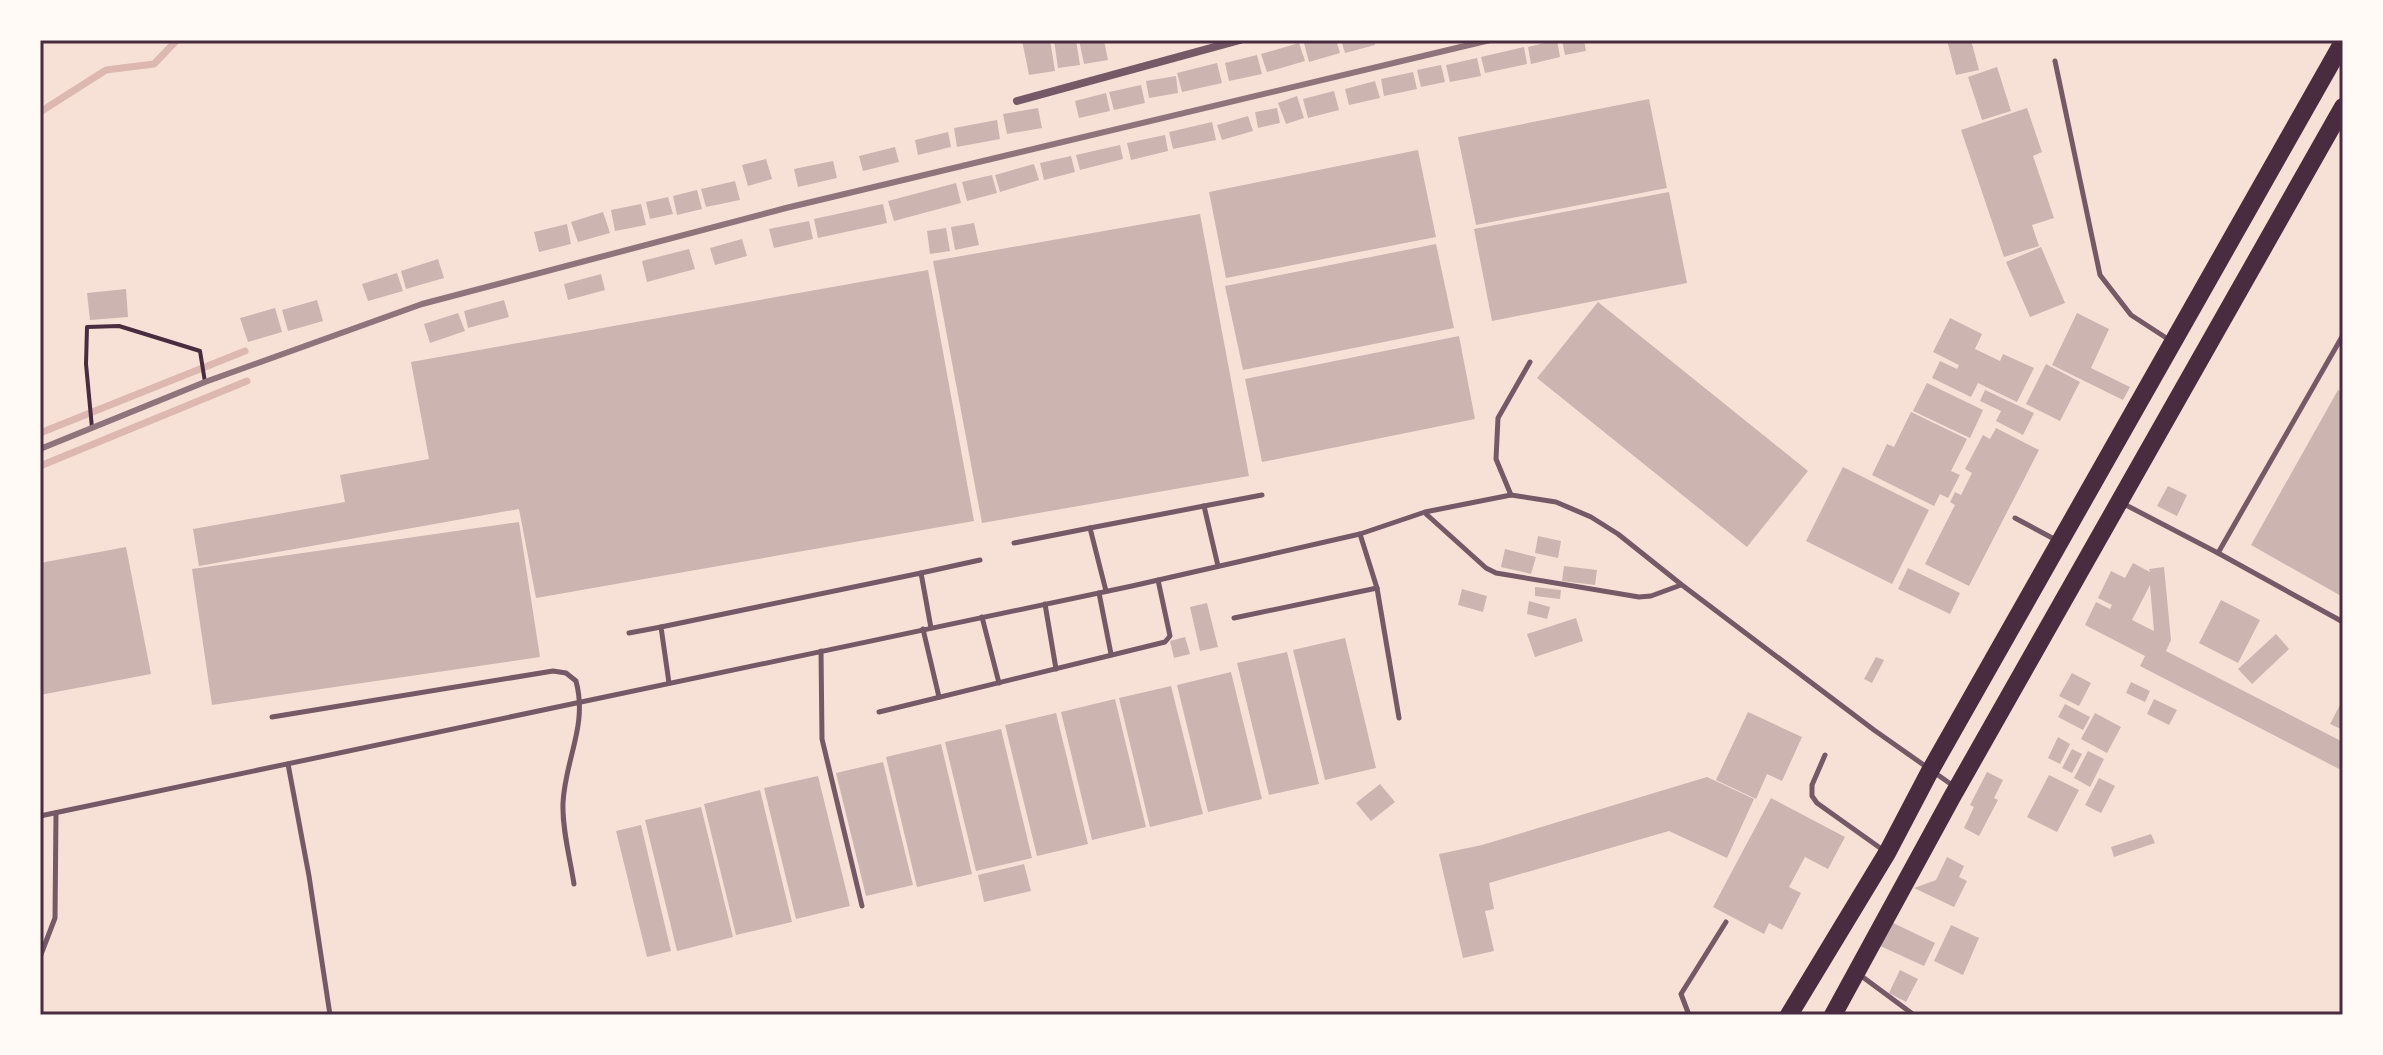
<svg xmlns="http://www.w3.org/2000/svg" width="2383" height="1055" font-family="Commissioner,sans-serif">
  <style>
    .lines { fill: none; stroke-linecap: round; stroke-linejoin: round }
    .stream { stroke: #dcb8b0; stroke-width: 7 }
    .building { fill: #ccb4b1; fill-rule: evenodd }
    .path { stroke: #4a2c40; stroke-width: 4 }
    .service { stroke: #755966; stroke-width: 5 }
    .minor { stroke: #755966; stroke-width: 8 }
    .trunk { stroke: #4a2c40; stroke-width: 18 }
    .rail { stroke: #8f747c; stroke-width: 6 }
    .neatline { fill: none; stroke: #4a2c40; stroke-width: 3 }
  </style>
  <rect width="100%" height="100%" fill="#f7e1d7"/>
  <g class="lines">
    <g class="stream">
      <polyline points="40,112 106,70 154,64 177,40"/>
      <polyline points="40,433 245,351"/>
      <polyline points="40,466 247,381"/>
    </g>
  </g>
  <g class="building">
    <polygon points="1022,40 1050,40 1055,71 1029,75"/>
    <polygon points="1054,40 1076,40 1080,65 1058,68"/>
    <polygon points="1079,40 1104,40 1108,60 1084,64"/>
    <polygon points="1313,40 1336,40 1340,53 1309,62 1304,43"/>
    <polygon points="1341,40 1374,40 1375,45 1345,53"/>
    <polygon points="1557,40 1560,57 1531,64 1528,47"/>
    <polygon points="1562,40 1584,40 1586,51 1565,55"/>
    <polygon points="1947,40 1971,40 1979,70 1956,75"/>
    <polygon points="1299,43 1305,61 1267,72 1261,54"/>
    <polygon points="1524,47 1527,64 1485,73 1481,57"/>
    <polygon points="1257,55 1262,74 1229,81 1225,63"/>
    <polygon points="1477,58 1481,76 1450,82 1446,65"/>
    <polygon points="1217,63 1222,83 1182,92 1177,73"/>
    <polygon points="1441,65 1445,82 1421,87 1417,70"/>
    <polygon points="1997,67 2011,111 1982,120 1968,77"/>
    <polygon points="1413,72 1417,89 1384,96 1381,79"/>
    <polygon points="1176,76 1178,93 1149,98 1146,81"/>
    <polygon points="1375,81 1380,98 1349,105 1345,89"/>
    <polygon points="1141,85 1145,103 1114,110 1109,92"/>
    <polygon points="1334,91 1339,110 1308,118 1303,99"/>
    <polygon points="1106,93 1110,111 1079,118 1075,101"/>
    <polygon points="1297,96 1304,118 1286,124 1278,103"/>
    <polygon points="1649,99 1667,188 1476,225 1458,137"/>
    <polygon points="1038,108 1042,128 1007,134 1003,114"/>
    <polygon points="1277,108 1280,123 1258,128 1255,112"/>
    <polygon points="2027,108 2042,152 2033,156 2054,218 2032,225 2039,246 2004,257 1961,130"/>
    <polygon points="1248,116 1253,131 1222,140 1217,125"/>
    <polygon points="997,120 1000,139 957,147 954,128"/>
    <polygon points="1212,122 1216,140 1173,149 1169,132"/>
    <polygon points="948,132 951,147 918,155 915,140"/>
    <polygon points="1165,135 1168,151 1131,160 1127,143"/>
    <polygon points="1120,145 1123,159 1080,170 1076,155"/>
    <polygon points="895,147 899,162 863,171 859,156"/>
    <polygon points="1418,150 1436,237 1226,278 1209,192"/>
    <polygon points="1071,156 1075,172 1044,180 1040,163"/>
    <polygon points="766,159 772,179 748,186 742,165"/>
    <polygon points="833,161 837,178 798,187 794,169"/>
    <polygon points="1034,164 1039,180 1000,192 995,175"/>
    <polygon points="992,175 997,193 967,201 962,182"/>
    <polygon points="735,181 740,200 706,207 701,189"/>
    <polygon points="956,183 961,203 894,221 888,201"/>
    <polygon points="697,190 702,209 677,215 673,196"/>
    <polygon points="1669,192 1687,283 1492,321 1474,229"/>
    <polygon points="668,197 673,214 650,219 646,202"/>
    <polygon points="641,204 646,225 615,231 611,210"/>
    <polygon points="883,204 887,223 818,238 814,219"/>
    <polygon points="603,212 610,233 578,242 571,222"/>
    <polygon points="1200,214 1249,476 982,523 933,261"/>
    <polygon points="809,221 813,239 774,248 769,229"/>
    <polygon points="974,223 979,245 955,250 951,227"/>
    <polygon points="567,224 571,244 539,252 534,232"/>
    <polygon points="946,228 950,251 930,254 927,231"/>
    <polygon points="742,239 747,256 715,265 710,248"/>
    <polygon points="1436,244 1454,328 1243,370 1225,286"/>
    <polygon points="2041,247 2065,303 2030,317 2006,262"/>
    <polygon points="689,249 695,269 647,282 642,261"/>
    <polygon points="438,259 444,278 406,289 401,271"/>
    <polygon points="928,270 974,521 536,598 519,509 199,566 193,529 345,502 340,475 429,459 411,362"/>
    <polygon points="397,273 403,291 368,301 362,284"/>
    <polygon points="601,274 605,290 568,300 564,284"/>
    <polygon points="126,289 128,317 90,320 87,293"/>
    <polygon points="317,300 323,321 288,331 282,310"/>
    <polygon points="504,300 509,317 468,328 464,311"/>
    <polygon points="1598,302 1808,471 1747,547 1537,378"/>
    <polygon points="275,308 282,332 248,342 240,318"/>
    <polygon points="458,313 465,331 430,343 424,324"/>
    <polygon points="2077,313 2109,329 2091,368 2130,387 2123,400 2052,365"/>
    <polygon points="1950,318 1982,334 1975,349 2000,361 2003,354 2034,368 2017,402 1978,383 1971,397 1932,378 1940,361 1957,369 1959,365 1933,352"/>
    <polygon points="1459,336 1475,419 1262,462 1245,379"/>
    <polygon points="2046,364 2080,382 2060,421 2026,404"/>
    <polygon points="1927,383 1983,410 1970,438 1913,411"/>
    <polygon points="1985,390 2034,413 2023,435 1996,421 2001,411 1980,401"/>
    <polygon points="2338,390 2343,393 2343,597 2251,545"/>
    <polygon points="1911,412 1967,439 1951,471 1960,475 1948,498 1940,494 1934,506 1872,475 1887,444 1894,447"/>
    <polygon points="1996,428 2039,450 1969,586 1925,564 1955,505 1950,502 1955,492 1961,495 1972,473 1965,469 1983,435 1990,439"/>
    <polygon points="1843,467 1929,510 1892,584 1806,541"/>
    <polygon points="2168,486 2187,495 2177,516 2157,506"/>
    <polygon points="519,522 540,657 212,705 192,569"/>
    <polygon points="1538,536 1561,541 1558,558 1535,553"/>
    <polygon points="126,547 151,674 40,695 40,563"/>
    <polygon points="1505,549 1536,557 1531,574 1501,567"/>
    <path d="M2133,563L2150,572L2149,569L2164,567L2171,640L2166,651L2343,742V771L2140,666L2145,656L2085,625L2096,602L2110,609L2112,605L2098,598L2111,571L2125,578ZM2150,585L2154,631L2132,620Z"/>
    <polygon points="1564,566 1597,570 1595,585 1562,581"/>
    <polygon points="1908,568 1960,593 1950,614 1898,589"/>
    <polygon points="1535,587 1561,590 1560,599 1535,596"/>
    <polygon points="1462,589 1487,596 1483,612 1458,605"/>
    <polygon points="2221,600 2260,620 2238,663 2199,643"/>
    <polygon points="1529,601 1550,607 1547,619 1527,614"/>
    <polygon points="1207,603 1218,647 1200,651 1190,607"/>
    <polygon points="1576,618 1583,641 1535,657 1527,634"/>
    <polygon points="2276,634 2289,649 2252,684 2238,669"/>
    <polygon points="1185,637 1190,654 1174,658 1170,641"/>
    <polygon points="1345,638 1376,768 1325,780 1293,650"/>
    <polygon points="1287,652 1319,784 1269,795 1237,663"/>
    <polygon points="1876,657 1884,660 1872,683 1864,679"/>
    <polygon points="1231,672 1262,799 1208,812 1177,685"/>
    <polygon points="2072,673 2091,683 2079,706 2059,696"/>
    <polygon points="2131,682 2150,691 2145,702 2126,693"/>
    <polygon points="1171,686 1203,814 1150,827 1119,698"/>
    <polygon points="1115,699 1146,827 1092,840 1061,712"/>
    <polygon points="2154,699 2177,710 2169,725 2147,714"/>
    <polygon points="2343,699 2343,730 2330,724"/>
    <polygon points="2065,704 2090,717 2083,730 2058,717"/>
    <polygon points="1748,712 1802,737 1782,781 1767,774 1756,799 1716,780"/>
    <polygon points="1056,713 1088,844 1037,856 1005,725"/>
    <polygon points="2095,713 2121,727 2107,753 2081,739"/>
    <polygon points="1001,729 1032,858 976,871 945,742"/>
    <polygon points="2058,737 2070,744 2060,764 2048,758"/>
    <polygon points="941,744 972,874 917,887 886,757"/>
    <polygon points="2072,749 2082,754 2072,773 2062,768"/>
    <polygon points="2088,751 2104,759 2090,787 2074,778"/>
    <polygon points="883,762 913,885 866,896 836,773"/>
    <polygon points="1987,772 2003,780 1994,798 1998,800 1979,836 1964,828 1974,807 1970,805"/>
    <polygon points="2049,775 2079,790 2057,832 2027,817"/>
    <polygon points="818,776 850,906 796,919 764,788"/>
    <polygon points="1707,777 1754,799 1727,858 1669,831 1489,883 1494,909 1485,911 1494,951 1463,958 1439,854 1482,845"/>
    <polygon points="2099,778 2115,786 2101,813 2085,805"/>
    <polygon points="1380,784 1395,802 1371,821 1356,803"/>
    <polygon points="760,790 792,922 736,935 704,804"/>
    <polygon points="1771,798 1845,837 1828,869 1805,857 1789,887 1801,893 1782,930 1769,923 1764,934 1713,907"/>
    <polygon points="701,807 733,937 677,951 645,820"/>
    <polygon points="641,825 671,951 647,957 616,831"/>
    <polygon points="2151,834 2155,843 2114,857 2111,847"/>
    <polygon points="1947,857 1964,866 1959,877 1967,881 1954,907 1914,888 1936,880"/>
    <polygon points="1024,864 1031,891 984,902 978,875"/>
    <polygon points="1889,921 1935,943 1924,966 1878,945"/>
    <polygon points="1951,925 1979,938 1963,975 1934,961"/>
    <polygon points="1900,970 1918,979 1906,1002 1889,993"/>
  </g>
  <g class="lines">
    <polyline class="path" points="92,428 86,364 87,327 119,326 200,351 205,382"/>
    <g class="service">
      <polyline points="2055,61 2100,275 2131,315 2171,341"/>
      <polyline points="1511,495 1496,459 1498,418 1530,362"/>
      <polyline points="2122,503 2218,553 2343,622"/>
      <polyline points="1204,506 1262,495"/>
      <polyline points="1425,513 1486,568 1496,573 1639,597 1651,596 1681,585"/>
      <polyline points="2015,518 2056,540"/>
      <polyline points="1360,534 1377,588 1399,718"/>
      <polyline points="1014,543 1090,528"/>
      <polyline points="2218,553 2343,335"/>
      <polyline points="921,573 980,560"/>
      <polyline points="1106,591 1090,528 1204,506 1218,566"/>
      <polyline points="1099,593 1111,654"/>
      <polyline points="1045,604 1056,669"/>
      <polyline points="982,617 999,683"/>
      <polyline points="1234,618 1377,588"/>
      <polyline points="923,629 939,697"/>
      <polyline points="629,633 661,627"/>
      <polyline points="821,651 822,739 862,906"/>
      <polyline points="669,683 661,627 921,573 931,628"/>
      <polyline points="879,712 1165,642 1170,636 1158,580"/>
      <path d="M272,717L553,671L566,673L576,681C588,726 565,759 563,803C562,829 570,858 574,884"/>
      <polyline points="1825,755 1812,785 1812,796 1817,803 1883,850"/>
      <polyline points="288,764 309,876 330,1015"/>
      <polyline points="40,816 1132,586 1360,534 1425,512 1511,495 1556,502 1591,517 1618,534 1682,585 1874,730 1955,787"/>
      <polyline points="40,957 55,918 56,813"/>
      <polyline points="1860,975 1914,1015"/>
      <polyline points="1689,1015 1681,994 1726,922"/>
    </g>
    <polyline class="minor" points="1017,101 1240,40"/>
    <g class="trunk">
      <polyline points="1789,1015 1887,853 1930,771 2343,42"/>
      <polyline points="1833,1015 1952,797 2343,107"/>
    </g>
    <polyline class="rail" points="40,449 205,382 422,304 786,208 1490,40"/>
  </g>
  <rect width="2383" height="1055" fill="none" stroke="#fffaf5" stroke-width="84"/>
  <rect x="42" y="42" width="2299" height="971" class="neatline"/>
</svg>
